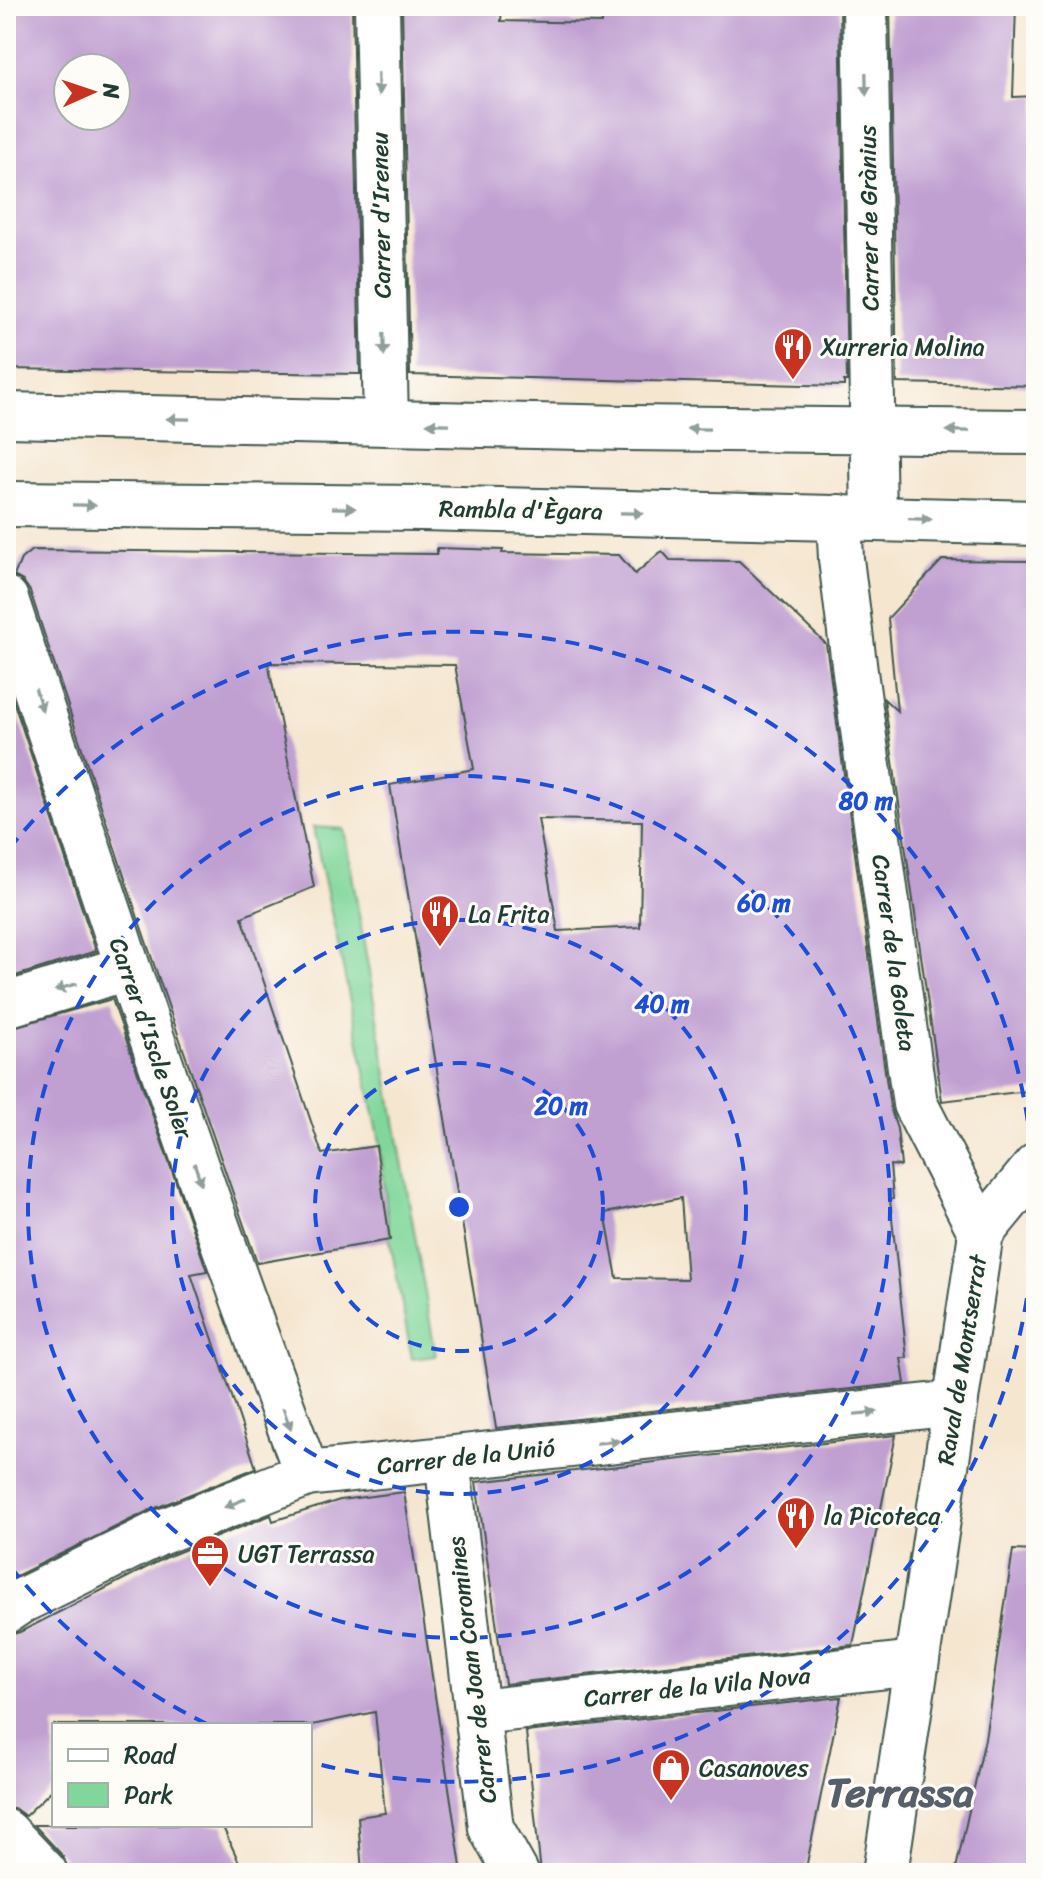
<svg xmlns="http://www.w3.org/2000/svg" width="1042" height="1879" font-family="Sriracha,sans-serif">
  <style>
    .green { fill: #81d79b; stroke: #508a68; stroke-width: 2 }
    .building { fill: #c09fd1; fill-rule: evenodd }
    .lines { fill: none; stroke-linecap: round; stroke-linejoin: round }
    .minor-casing { stroke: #3f564b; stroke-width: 48 }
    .minor { stroke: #fff; stroke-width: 44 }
    .oneway { fill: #8f9e9a }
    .ring { fill: none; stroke: #1d4ed8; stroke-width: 4; stroke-dasharray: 14 10 }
    .labels { text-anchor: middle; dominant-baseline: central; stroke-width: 6; stroke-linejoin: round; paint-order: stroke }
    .street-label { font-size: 24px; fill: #1f3d34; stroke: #fdfcf7 }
    .poi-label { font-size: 24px; fill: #1f3d34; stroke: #fdfcf7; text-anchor: start }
    .town-label { font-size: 40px; font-weight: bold; fill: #575f6b; stroke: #fdfcf7 }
    .centre { fill: #1d4ed8; stroke: #fdfcf7; stroke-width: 4 }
    .ring-label { font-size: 24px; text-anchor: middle; font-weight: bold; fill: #1d4ed8; stroke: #fdfcf7; stroke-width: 6; stroke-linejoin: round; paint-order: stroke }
  </style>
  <rect width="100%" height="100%" fill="#fdfcf7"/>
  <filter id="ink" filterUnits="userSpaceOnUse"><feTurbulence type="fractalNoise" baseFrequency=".0125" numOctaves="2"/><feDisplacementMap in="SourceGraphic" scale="16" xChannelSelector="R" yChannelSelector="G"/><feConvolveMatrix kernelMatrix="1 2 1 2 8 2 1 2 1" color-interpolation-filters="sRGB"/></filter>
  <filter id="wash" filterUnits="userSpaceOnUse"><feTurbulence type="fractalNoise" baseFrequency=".006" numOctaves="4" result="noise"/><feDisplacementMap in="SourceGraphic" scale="32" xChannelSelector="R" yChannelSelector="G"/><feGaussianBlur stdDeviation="1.8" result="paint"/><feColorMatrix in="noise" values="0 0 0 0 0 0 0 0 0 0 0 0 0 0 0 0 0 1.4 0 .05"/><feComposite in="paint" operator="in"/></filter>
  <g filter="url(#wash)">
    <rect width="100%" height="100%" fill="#f5e6d0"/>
    <polygon class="green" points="313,827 344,829 436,1356 412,1359 390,1240 380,1142"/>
    <g id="blocks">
      <g class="building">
        <path d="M6,6H352L360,374L6,369ZM68,68H116V116H68Z"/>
        <polygon points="402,6 502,6 501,21 601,23 602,6 840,6 847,381 844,381 844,386 410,375"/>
        <polygon points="890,6 1016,6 1013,97 1036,96 1036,386 897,383"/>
        <path d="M437,548L503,550L502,553L619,555L635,574L662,551L670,560L739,561L826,644L890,1107L897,1129L901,1166L890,1165L893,1199L890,1200L907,1358H901L905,1383L496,1428L390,785L474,769L455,665L268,663L314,887L242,917L322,1154L376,1146L390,1240L257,1263L139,921L30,591L23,581L14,576L21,559L32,550L437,554ZM538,819L642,821L640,927L558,931ZM681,1198L687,1279L617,1278L605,1213Z"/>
        <polygon points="942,560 1036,561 1036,1090 942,1101 884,699 897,711 888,618"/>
        <polygon points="6,679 96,951 6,979"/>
        <polygon points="112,999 207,1271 191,1274 256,1468 148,1511 6,1581 6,1029"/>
        <polygon points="896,1435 853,1645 505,1684 476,1482"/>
        <polygon points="404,1492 462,1873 362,1873 358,1817 385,1813 375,1712 312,1725 54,1725 54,1788 25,1816 14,1808 6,1808 6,1636 20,1632 169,1556 271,1515 273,1521 340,1500"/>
        <polygon points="1013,1550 1036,1551 1036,1873 955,1873 985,1739"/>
        <polygon points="841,1697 805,1873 541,1873 526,1732"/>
        <polygon points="34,1825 222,1825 244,1873 69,1873 63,1856"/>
      </g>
    </g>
  </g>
  <g filter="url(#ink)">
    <use href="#blocks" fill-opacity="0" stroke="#3f564b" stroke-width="2"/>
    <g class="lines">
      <defs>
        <g id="minor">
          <polyline points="377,6 386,423"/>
          <polyline points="865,6 874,518"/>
          <polyline points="6,415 627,428 1036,432"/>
          <polyline points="6,504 421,508 1036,523"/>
          <polyline points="839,517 841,559 855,672 915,1104 981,1233"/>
          <path d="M6,599C102,893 199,1185 307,1474"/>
          <polyline points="6,1005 127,968"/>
          <polyline points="447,1460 491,1828 516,1873"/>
          <polyline points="6,1611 21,1601 159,1533 307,1474 955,1403"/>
          <polyline points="479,1712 915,1663"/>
          <polyline points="6,1832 45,1873"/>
          <polyline points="885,1873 981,1233 1036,1166"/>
        </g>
      </defs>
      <use href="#minor" class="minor-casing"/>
      <use href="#minor" class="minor"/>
    </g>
    <defs><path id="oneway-solid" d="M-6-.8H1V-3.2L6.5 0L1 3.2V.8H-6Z" transform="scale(2)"/></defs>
    <g class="oneway">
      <use href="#oneway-solid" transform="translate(378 84) rotate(89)"/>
      <use href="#oneway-solid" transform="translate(866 84) rotate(89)"/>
      <use href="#oneway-solid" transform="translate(384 344) rotate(89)"/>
      <use href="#oneway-solid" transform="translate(178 419) rotate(-179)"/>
      <use href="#oneway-solid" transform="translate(438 424) rotate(-179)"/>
      <use href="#oneway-solid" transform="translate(698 429) rotate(-179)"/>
      <use href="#oneway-solid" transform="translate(958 431) rotate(-179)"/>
      <use href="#oneway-solid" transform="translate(84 505) rotate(1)"/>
      <use href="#oneway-solid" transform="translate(344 508) rotate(1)"/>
      <use href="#oneway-solid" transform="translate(632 513) rotate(1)"/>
      <use href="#oneway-solid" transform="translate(920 519) rotate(2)"/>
      <use href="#oneway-solid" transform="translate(39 700) rotate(72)"/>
      <use href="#oneway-solid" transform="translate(66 987) rotate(163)"/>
      <use href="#oneway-solid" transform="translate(198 1174) rotate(71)"/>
      <use href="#oneway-solid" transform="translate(866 1413) rotate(-6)"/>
      <use href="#oneway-solid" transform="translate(287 1419) rotate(70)"/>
      <use href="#oneway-solid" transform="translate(608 1442) rotate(-6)"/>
      <use href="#oneway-solid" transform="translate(235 1503) rotate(158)"/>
    </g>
  </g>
  <g class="ring">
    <circle cx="459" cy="1207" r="144"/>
    <circle cx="459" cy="1207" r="287"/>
    <circle cx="459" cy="1207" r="431"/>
    <path d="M207 1724A575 575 0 0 1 9 1565M9 849A575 575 0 1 1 310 1762"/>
  </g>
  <defs>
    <symbol id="restaurant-pin" viewBox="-11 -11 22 30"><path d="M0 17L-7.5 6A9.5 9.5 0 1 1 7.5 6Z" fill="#c8321e" stroke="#fdfcf7"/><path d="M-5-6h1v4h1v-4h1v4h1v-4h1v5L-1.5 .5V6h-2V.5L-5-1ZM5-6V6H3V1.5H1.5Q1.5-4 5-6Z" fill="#fff"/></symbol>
    <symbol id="office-pin" viewBox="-11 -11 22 30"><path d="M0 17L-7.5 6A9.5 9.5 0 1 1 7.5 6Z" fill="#c8321e" stroke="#fdfcf7"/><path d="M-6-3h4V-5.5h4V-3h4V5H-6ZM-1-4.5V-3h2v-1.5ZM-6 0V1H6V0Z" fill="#fff"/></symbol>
    <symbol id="shop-pin" viewBox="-11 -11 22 30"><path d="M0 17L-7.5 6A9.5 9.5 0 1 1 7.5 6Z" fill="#c8321e" stroke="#fdfcf7"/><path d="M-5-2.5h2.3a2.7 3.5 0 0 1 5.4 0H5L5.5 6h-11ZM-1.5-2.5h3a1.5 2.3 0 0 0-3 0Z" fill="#fff"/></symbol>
  </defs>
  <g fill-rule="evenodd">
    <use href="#restaurant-pin" x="771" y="325" width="44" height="60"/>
    <use href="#restaurant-pin" x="418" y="892" width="44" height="60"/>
    <use href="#restaurant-pin" x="774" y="1494" width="44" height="60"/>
    <use href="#office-pin" x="188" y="1532" width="44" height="60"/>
    <use href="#shop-pin" x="649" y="1746" width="44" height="60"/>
  </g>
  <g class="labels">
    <g class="street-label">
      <text transform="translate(381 215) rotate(-91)">Carrer d'Ireneu</text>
      <text transform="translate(869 218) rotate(-91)">Carrer de Grànius</text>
      <text transform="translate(521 510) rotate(1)">Rambla d'Ègara</text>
      <text transform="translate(894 953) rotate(82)">Carrer de la Goleta</text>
      <text transform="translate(151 1038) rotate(71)">Carrer d'Iscle Soler</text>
      <text transform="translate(962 1360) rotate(-81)">Raval de Montserrat</text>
      <text transform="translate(466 1457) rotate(-6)">Carrer de la Unió</text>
      <text transform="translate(472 1670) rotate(-97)">Carrer de Joan Coromines</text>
      <text transform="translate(697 1687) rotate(-6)">Carrer de la Vila Nova</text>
    </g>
    <g class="poi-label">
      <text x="821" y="347">Xurreria Molina</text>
      <text x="468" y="914">La Frita</text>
      <text x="824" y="1516">la Picoteca</text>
      <text x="238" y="1554">UGT Terrassa</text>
      <text x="699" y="1768">Casanoves</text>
    </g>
    <g class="town-label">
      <text x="900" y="1792">Terrassa</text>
    </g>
  </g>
  <circle cx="459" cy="1207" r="12" class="centre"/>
  <g class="ring-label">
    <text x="866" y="809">80 m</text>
    <text x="764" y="911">60 m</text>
    <text x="662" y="1012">40 m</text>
    <text x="561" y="1114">20 m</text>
  </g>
  <rect width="1042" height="1879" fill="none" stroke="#fdfcf7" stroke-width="32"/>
  <rect x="52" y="1723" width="260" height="104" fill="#fdfcf7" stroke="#a4b0a9" stroke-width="2"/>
  <rect x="68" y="1749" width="40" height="12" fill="#ffffff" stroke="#a4b0a9" stroke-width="2"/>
  <text x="124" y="1763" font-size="24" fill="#1f3d34">Road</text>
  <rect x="68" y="1783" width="40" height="24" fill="#81d79b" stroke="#a4b0a9" stroke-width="2"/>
  <text x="124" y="1803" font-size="24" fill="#1f3d34">Park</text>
  <g transform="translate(92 92) rotate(87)"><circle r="38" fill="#fdfcf7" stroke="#a4b0a9" stroke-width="2"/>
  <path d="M0-6L14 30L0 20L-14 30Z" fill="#c8321e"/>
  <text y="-12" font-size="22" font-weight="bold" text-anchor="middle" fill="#1f3d34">N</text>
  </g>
</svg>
